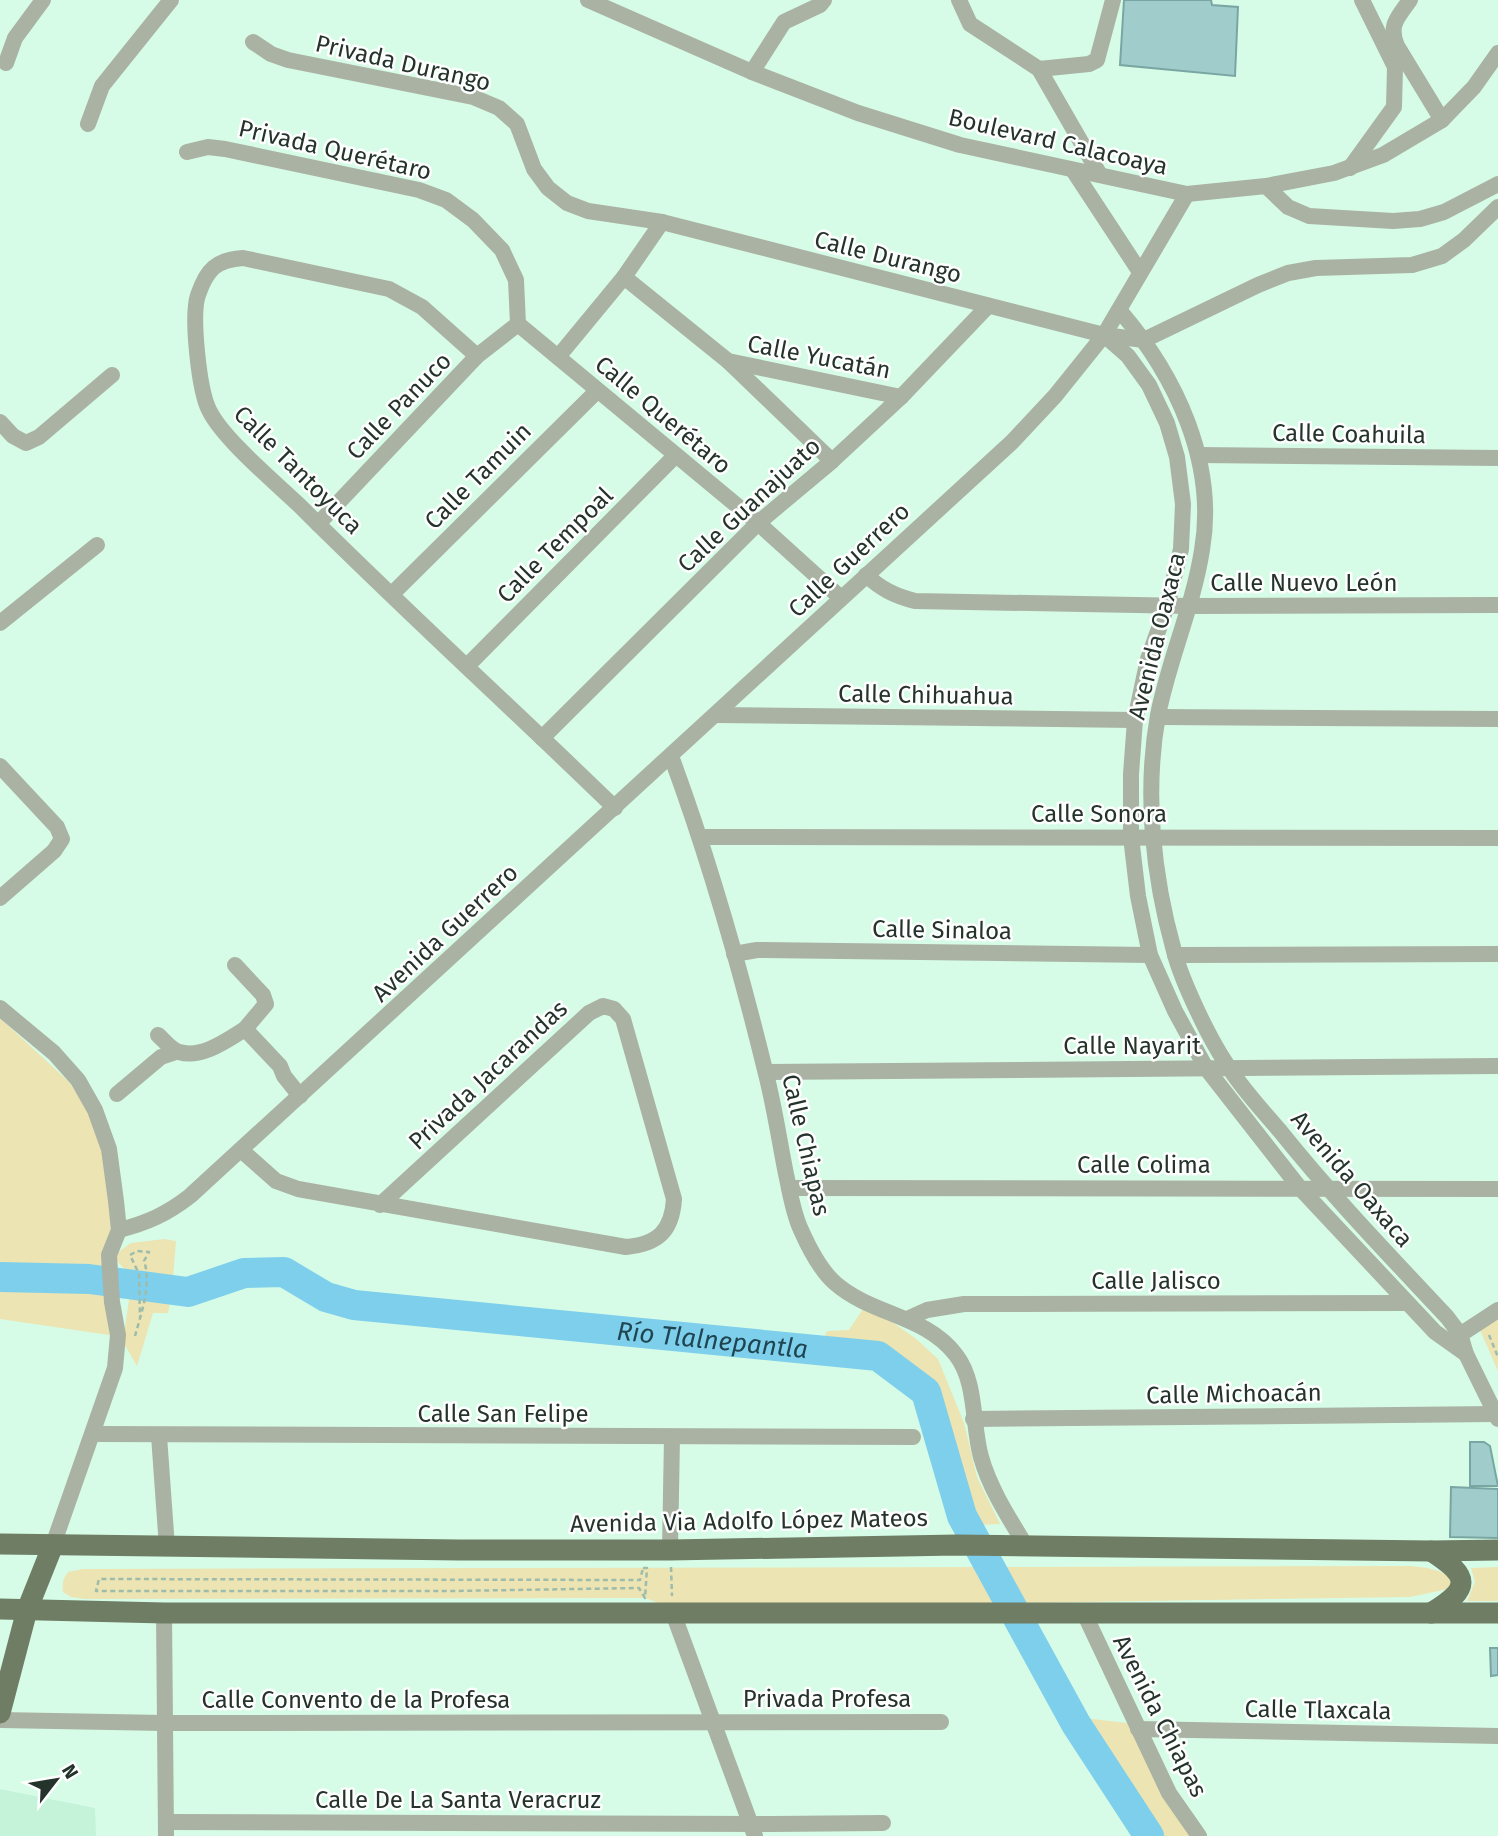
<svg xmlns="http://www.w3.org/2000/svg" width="1498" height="1836" font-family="'Fira Sans',sans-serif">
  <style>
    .built { fill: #c5f3da }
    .green { fill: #ece4b2 }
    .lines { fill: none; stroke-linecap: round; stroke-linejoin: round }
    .river { stroke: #7ecfec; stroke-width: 30 }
    .building { fill: #a0cdcb; stroke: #79a6a3; stroke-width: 2 }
    .path { stroke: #9dbcab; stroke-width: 2.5; stroke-dasharray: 5 3.5; stroke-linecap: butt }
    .minor { stroke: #aab2a4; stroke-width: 16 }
    .major { stroke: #6f7d64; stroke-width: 21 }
    .labels { text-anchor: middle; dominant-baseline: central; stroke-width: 5; stroke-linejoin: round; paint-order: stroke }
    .street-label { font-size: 24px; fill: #24332b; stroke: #fefefe }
    .water-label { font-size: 26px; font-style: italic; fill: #1f4551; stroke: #fefefe }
  </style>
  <rect width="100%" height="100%" fill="#d6fce7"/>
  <polygon class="built" points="0,1789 95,1808 96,1836 0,1836"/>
  <g class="green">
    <polygon points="0,1018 69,1082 90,1113 105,1151 111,1201 116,1336 0,1319"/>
    <polygon points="164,1239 176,1241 172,1291 168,1313 153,1313 137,1366 123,1342 132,1278 113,1256 131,1243"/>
    <polygon points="863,1309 879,1313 915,1338 938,1359 964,1423 977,1477 1000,1524 978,1525 972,1516 930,1382 890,1353 824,1338 827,1331 849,1330"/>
    <polygon points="1498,1309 1498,1371 1476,1321"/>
    <path d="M1411,1566C1425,1568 1445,1568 1452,1583L1448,1589L1410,1597L673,1608L645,1598L85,1599L71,1597L63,1592C62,1583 63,1579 68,1572L83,1569Z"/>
    <polygon points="1498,1567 1498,1601 1467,1601 1475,1582 1471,1568"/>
    <polygon points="1084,1718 1127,1723 1195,1836 1159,1836"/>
  </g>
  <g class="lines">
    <path class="river" id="s1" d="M0,1277L89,1279L188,1292L244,1273L284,1272L326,1297L354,1305L878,1356L926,1392L962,1516L1076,1724L1149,1836"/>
  </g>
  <g class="building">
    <polygon points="1124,0 1211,0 1212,5 1238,7 1235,76 1120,65"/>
    <polygon points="1470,1442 1484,1442 1490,1446 1498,1486 1470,1486"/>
    <polygon points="1451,1487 1498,1489 1498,1538 1450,1537"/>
    <polygon points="1490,1648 1498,1648 1498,1675 1491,1676"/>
  </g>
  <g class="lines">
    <g class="path">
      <polyline points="1489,1335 1498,1357"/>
      <path d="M135,1336C141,1314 152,1284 144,1261L149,1252L137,1251L130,1255L139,1274L140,1317"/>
      <polyline points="671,1567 672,1596"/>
      <polygon points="643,1568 647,1568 645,1598 639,1588 452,1591 96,1591 99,1579 640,1580"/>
    </g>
    <g class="minor">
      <polyline points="588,0 752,72 858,113 960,145 1187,194 1266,186 1334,173 1383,155 1442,120 1474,87 1498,53"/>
      <polyline points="959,0 970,24 1039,69 1100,175"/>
      <path d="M1410,0C1398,17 1388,25 1397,46L1442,120"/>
      <polyline points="253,42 271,54 288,60 473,97 499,108 517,124 534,169 548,188 567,203 588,211 662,222 1104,335 1144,340 1258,285 1288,273 1316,268 1412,265 1442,256 1464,240 1498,207"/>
      <polyline points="6,63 15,38 43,0"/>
      <polyline points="1039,69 1089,64 1097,60 1113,0"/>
      <polyline points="752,72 784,22 820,5 824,0"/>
      <polyline points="88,124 102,86 171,0"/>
      <polyline points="187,152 208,147 225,149 419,190 446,200 473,220 502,250 516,280 518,324"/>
      <polyline points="1350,168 1394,107 1395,67 1362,0"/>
      <polyline points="1073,170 1140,272"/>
      <polyline points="1266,186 1288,207 1309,216 1393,221 1420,219 1444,212 1498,184"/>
      <polyline points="624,277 728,361 832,461"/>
      <path d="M1120,311C1176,376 1217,463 1202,550C1193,607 1169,659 1158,715C1144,793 1153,876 1174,951C1182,982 1211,1043 1230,1069C1244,1091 1263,1111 1280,1131C1332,1196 1390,1256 1447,1317L1460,1334L1466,1354L1498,1419"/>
      <polyline points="518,324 758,523 841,598"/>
      <polyline points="1104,335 1128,356 1149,385 1167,423 1177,457 1183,504 1181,549 1167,606 1148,659 1135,720 1131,774 1131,837 1138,896 1150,955 1175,1011 1206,1068 1299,1187 1435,1332 1466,1354"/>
      <path d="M477,356L422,307L389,289L243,258C216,260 207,269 198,295C191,316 199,390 209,410C223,439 275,482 300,506C403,609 511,707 615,808"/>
      <polyline points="558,357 624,277 662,222"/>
      <polyline points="728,361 901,397"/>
      <polyline points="0,422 13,436 26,443 39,437 112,375"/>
      <polyline points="1199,455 1498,458"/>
      <polyline points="318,524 477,356 518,324"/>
      <path d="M866,575C881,589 895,596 915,601L1189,606L1498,605"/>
      <polyline points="392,594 597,391"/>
      <polyline points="0,623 97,545"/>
      <polyline points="467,666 675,456"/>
      <polyline points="715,715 1135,720"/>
      <polyline points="1158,717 1498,719"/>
      <polyline points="542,738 758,523 832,461 901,397 988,306"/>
      <path d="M671,756C709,859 739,964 765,1070C774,1104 779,1139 786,1174C790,1192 793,1213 801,1230C809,1248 820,1270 835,1283C871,1315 926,1315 956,1355C977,1382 972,1425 981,1457C990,1489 1009,1518 1026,1546"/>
      <polyline points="0,766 57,827 62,839 54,851 0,898"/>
      <polyline points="701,837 1498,838"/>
      <polyline points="734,954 757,950 1150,955"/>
      <polyline points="1175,955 1498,954"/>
      <polyline points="235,965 263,995 266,1004 245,1029 280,1066 284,1076 300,1096"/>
      <polyline points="0,1008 54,1053 78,1080 95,1110 109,1149 116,1201 119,1230 109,1255 112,1302 118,1335 115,1368 53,1545"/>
      <path d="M158,1035C164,1040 171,1050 179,1052C202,1059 227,1040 245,1029"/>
      <polyline points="766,1072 1498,1066"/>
      <polyline points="117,1094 161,1057 176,1052"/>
      <path d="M241,1150L276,1181L298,1189L626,1247C658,1244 672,1231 674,1199L623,1019L614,1009L603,1006L589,1013L380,1205"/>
      <polyline points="789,1188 1498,1189"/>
      <path d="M119,1230C147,1223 167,1214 190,1196L1012,442L1055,396L1104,335L1187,194"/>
      <polyline points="907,1319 927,1310 964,1304 1407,1303"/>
      <polyline points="1452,1340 1498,1310"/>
      <polyline points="973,1419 1496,1414"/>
      <polyline points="94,1434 913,1437"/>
      <polyline points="159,1436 167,1547"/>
      <polyline points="670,1550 672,1437"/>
      <polyline points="164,1613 166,1836"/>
      <polyline points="673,1613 755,1836"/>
      <polyline points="1084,1613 1169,1793 1199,1836"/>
      <polyline points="0,1720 164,1723 941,1722"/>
      <polyline points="1138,1729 1498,1736"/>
      <polyline points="166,1822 772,1824 883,1823"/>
    </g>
    <g class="major">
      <polyline points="0,1544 459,1550 670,1550 957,1545 1431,1551 1498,1550"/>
      <polyline points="0,1609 164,1613 1498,1613"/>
      <path d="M1431,1613C1471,1588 1471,1577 1431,1551"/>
      <polyline points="0,1713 27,1610 53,1545"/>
    </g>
  </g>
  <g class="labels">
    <g class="street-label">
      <text transform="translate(403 63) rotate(13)">Privada Durango</text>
      <text transform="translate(1058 142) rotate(13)">Boulevard Calacoaya</text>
      <text transform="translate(335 150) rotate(13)">Privada Querétaro</text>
      <text transform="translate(888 257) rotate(14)">Calle Durango</text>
      <text transform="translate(819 357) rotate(11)">Calle Yucatán</text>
      <text transform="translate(399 406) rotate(-46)">Calle Panuco</text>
      <text transform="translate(663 415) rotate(40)">Calle Querétaro</text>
      <text transform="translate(1349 434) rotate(1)">Calle Coahuila</text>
      <text transform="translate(298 470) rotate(45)">Calle Tantoyuca</text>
      <text transform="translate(478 476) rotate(-45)">Calle Tamuin</text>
      <text transform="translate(749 505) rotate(-43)">Calle Guanajuato</text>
      <text transform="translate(555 545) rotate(-45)">Calle Tempoal</text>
      <text transform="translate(849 560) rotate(-43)">Calle Guerrero</text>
      <text x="1304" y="583">Calle Nuevo León</text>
      <text transform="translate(1157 636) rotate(-76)">Avenida Oaxaca</text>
      <text transform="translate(926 695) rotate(1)">Calle Chihuahua</text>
      <text x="1099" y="814">Calle Sonora</text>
      <text transform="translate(942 930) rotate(1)">Calle Sinaloa</text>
      <text transform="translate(445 933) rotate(-43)">Avenida Guerrero</text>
      <text x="1132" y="1046">Calle Nayarit</text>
      <text transform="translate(488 1075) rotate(-43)">Privada Jacarandas</text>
      <text transform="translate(806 1145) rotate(77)">Calle Chiapas</text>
      <text x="1144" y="1165">Calle Colima</text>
      <text transform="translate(1352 1179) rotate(49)">Avenida Oaxaca</text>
      <text x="1156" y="1281">Calle Jalisco</text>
      <text transform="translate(1234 1394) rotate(-1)">Calle Michoacán</text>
      <text x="503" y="1414">Calle San Felipe</text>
      <text transform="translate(749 1521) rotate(-1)">Avenida Via Adolfo López Mateos</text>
      <text x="827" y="1699">Privada Profesa</text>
      <text x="356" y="1700">Calle Convento de la Profesa</text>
      <text transform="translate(1318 1710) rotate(1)">Calle Tlaxcala</text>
      <text transform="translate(1160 1716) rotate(63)">Avenida Chiapas</text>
      <text x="458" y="1800">Calle De La Santa Veracruz</text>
    </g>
    <g class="water-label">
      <text stroke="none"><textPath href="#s1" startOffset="726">Río Tlalnepantla</textPath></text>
    </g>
  </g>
  <g transform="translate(56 1780) rotate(59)" stroke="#fefefe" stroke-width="5" paint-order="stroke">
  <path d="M0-5L12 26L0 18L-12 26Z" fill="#24332b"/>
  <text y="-10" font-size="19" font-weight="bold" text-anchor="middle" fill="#24332b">N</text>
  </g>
</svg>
